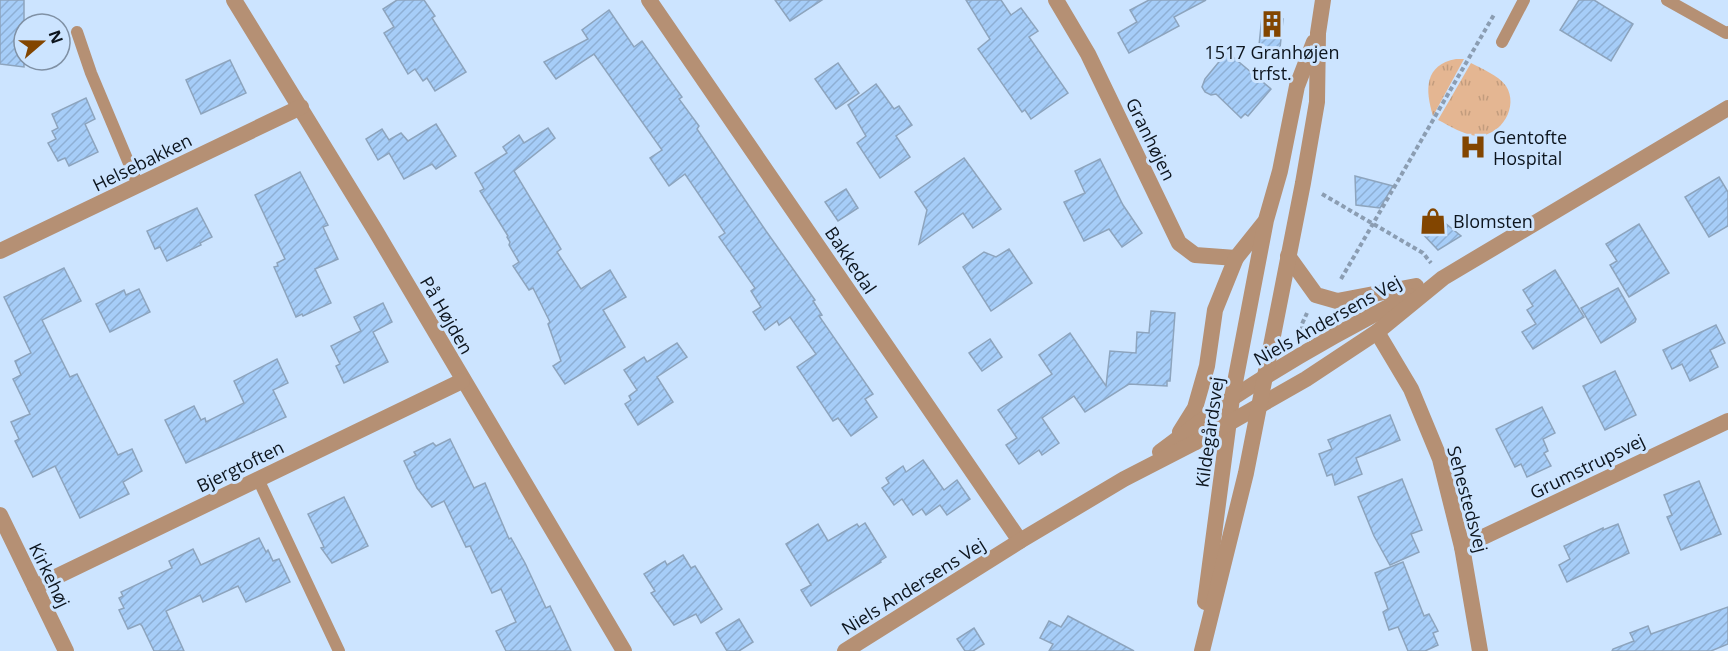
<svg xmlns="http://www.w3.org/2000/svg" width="1728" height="651" font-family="'Open Sans',sans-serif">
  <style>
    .grass { fill: url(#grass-tufts) }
    .building { fill: url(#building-hatch); stroke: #8da4bd; stroke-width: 1.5 }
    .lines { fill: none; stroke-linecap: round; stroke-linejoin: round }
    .path { stroke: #8b9db2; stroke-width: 4; stroke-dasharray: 4.5 3; stroke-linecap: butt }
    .service { stroke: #b59074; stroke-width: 12 }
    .minor { stroke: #b59074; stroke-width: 16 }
    .tertiary { stroke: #b59074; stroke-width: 16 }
    .labels { text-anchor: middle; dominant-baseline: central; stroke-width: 6; stroke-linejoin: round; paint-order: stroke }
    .poi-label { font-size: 18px; fill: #0d151e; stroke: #cce4ff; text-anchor: start }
    .street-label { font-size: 18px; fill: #0d151e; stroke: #cce4ff }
  </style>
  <defs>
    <pattern id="grass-tufts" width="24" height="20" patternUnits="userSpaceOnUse" patternTransform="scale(1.5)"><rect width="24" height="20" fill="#e4b692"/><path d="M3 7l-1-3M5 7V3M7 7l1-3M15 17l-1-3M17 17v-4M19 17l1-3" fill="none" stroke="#c29c7d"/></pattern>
    <pattern id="building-hatch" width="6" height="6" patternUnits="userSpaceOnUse" patternTransform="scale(1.5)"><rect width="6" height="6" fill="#a6cdf8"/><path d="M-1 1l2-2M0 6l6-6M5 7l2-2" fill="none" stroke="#8eafd4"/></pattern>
  </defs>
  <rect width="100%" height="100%" fill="#cce4ff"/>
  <g class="grass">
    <path d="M1456,59H1464L1433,116C1425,90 1424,65 1456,59Z"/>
    <path d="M1471,63C1482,69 1498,75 1506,86C1519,106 1502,136 1477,136C1464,135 1450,126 1438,120Z"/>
  </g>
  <g class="building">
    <polygon points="0,0 24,0 24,67 0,64"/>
    <polygon points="397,0 424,0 435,16 432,18 466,72 435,91 427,78 423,81 415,69 408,74 384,33 394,27 383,9"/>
    <polygon points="775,0 822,0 790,21"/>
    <polygon points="966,0 1001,0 1011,15 1021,8 1038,31 1029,37 1068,93 1031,119 1025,110 1022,112 978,49 990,39"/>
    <polygon points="1149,0 1206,0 1174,17 1179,26 1129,53 1118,33 1137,22 1130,10"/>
    <polygon points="1579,0 1594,0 1633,24 1611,61 1560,30"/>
    <polygon points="609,10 634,47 642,41 682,97 679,99 699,126 697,129 766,231 815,300 813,301 822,315 819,316 873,394 865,399 877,417 851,436 838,418 833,421 797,367 816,354 790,317 779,325 777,321 765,330 753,312 761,307 751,291 755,288 719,237 725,233 685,174 669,186 650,158 662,150 594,54 556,79 544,62 588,39 582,30"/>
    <polygon points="1262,16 1283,19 1279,58 1258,55"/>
    <polygon points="1227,52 1271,89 1248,116 1245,114 1241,118 1216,94 1211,95 1205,92 1202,87 1205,79"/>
    <polygon points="230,60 246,93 201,114 186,80"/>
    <polygon points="838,63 859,93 836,109 815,79"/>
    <polygon points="876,84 894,109 899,106 912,125 896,136 910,157 880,178 857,143 866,136 848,105"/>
    <polygon points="86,98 95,119 85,124 98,152 69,166 65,158 58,161 48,143 56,139 52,131 58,128 52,114"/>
    <polygon points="436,124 456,156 436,169 432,164 404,179 389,153 378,160 366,139 382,129 389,140 401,133 408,141"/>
    <polygon points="548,128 555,138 514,171 561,249 557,252 581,289 610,270 626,297 603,310 625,347 565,384 553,366 561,361 548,324 550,322 533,288 529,290 513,266 519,262 509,245 510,242 507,237 508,236 480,191 484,189 475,173 507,153 503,147 519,135 524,143"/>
    <polygon points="964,158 1001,209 973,228 963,213 919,244 927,210 915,192"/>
    <polygon points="1100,159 1123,205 1142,233 1122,247 1109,229 1084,241 1064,202 1085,193 1075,171"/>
    <polygon points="300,172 328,225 323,227 338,259 315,269 331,303 303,316 302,314 296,317 274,267 278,266 277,263 285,259 255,195"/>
    <polygon points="1355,176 1393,186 1380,208 1356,205"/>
    <polygon points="1719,177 1728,192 1728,226 1709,237 1685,197"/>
    <polygon points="846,189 858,208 838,221 825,202"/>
    <polygon points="197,208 212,237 200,243 201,245 167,261 160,247 155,249 147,231"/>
    <polygon points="1430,211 1461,236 1438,250 1420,231"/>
    <polygon points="1639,224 1669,273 1629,297 1610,265 1617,261 1606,244"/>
    <polygon points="1009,249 1032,283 991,311 963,267 984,252 996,257"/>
    <polygon points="64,268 81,301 42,320 70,377 77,374 118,455 132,449 142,471 123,482 129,494 80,518 55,466 33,477 15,441 19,439 11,422 30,414 13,379 21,375 15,361 31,353 4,297"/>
    <polygon points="1555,270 1584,317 1533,349 1522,332 1536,324 1527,310 1533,306 1523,290"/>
    <polygon points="1618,288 1636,319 1635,322 1601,343 1581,308"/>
    <polygon points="139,289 150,312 110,332 96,304 124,290 126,295"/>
    <polygon points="383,303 392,322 373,332 388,362 344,383 336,366 340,364 331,346 361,331 354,317"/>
    <polygon points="1151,311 1175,313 1170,381 1167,381 1167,386 1129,384 1085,412 1074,396 1042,418 1059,443 1042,455 1039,450 1019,464 1006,445 1017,438 998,410 1052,374 1039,355 1070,333 1106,386 1110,351 1136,353 1137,332 1149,333"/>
    <polygon points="1716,325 1725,343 1710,350 1718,367 1690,381 1682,364 1672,369 1663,350"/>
    <polygon points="990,339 1002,357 982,371 969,353"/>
    <polygon points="677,343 687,357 657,377 673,402 638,425 625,404 631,400 629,396 637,390 624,370 644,357 647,362"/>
    <polygon points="277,359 288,383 273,390 286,417 186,463 165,420 194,406 201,420 205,418 206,422 244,403 234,381"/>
    <polygon points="1615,371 1636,415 1605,430 1583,386"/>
    <polygon points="1542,407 1555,433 1543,439 1548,451 1544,453 1551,466 1527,477 1521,464 1515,467 1496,429"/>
    <polygon points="1390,415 1400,440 1356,458 1362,474 1335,485 1332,474 1327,476 1319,454 1332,449 1328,440"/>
    <polygon points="450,439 474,488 485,483 509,539 511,538 525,563 546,608 550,606 571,651 506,651 496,631 516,622 501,589 492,593 470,546 466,547 444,501 432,507 417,488 404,461 416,455 414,452 433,443 436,446"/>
    <polygon points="923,460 944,490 957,480 970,499 947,515 940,505 926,515 922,509 913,515 902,499 894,505 882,488 889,483 886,478 903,466 906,472"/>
    <polygon points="1402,479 1422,530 1411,534 1419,552 1390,565 1374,536 1358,497"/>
    <polygon points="1699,481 1721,534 1681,550 1667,517 1672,515 1664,495"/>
    <polygon points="344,497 368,546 332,563 321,548 324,547 308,514"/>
    <polygon points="865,523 886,557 880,561 881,562 811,606 801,590 811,585 786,544 818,524 828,541 857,524 859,527"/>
    <polygon points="1618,524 1629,553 1567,582 1559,565 1570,559 1564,546 1603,528 1603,530"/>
    <polygon points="259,538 266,552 268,550 273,561 279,559 290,582 246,602 238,586 203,602 200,595 166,611 184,651 154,651 142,626 140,624 128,629 119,610 124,608 119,598 123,596 121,592 172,568 169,561 193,549 201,565"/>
    <polygon points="683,555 691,568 695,566 722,609 701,623 696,614 674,625 651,593 655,591 644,574 665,561 667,565"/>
    <polygon points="1403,562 1424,616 1429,614 1438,631 1433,633 1438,645 1425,651 1408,651 1398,627 1389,630 1383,612 1388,609 1375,573"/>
    <polygon points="1728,607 1728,644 1711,651 1612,651 1613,649 1634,641 1630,633 1648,626 1651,634"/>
    <polygon points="1068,616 1134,651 1049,651 1053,644 1040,638 1049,621 1061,627"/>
    <polygon points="739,619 753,642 739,651 727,651 716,633"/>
    <polygon points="974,628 984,644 973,651 965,651 957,639"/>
  </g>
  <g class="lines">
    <g class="path">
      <polyline points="1322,194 1423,253 1431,263"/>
      <polyline points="1341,279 1495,13"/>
      <polyline points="1302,331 1302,324 1307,313"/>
    </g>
    <g class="service">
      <polyline points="1667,0 1726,33 1728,32"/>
      <polyline points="77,32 91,73 138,185"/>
      <polyline points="1502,42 1524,0"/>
      <polyline points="258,479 339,651"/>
    </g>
    <g class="minor">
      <polyline points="234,0 375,230 624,651"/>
      <polyline points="649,0 1020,541"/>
      <polyline points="1056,0 1088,54 1179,243 1195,255 1236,258"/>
      <polyline points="0,251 301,107"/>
      <polyline points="1377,332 1411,389 1440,459 1462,547 1480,651"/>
      <polyline points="0,515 66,651"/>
      <polyline points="1462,547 1728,421"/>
      <polyline points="35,587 462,381"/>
    </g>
    <g class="tertiary">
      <polyline points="1288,256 1316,295 1337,301 1416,286"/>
      <polyline points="1180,432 1195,408 1207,366 1215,310 1236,258 1264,223"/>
      <path d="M1160,452C1185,434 1209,414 1234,397C1291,359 1350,326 1410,296"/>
      <polyline points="1205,602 1232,398 1266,220 1280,171 1297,86 1314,42"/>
      <polyline points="845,651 1020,541 1124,479 1194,443 1306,379 1377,332 1443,278 1728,108"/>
      <polyline points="1202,651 1246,473 1303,183 1317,102 1318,33 1323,0"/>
    </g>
  </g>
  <defs>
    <symbol id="building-bare" viewBox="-9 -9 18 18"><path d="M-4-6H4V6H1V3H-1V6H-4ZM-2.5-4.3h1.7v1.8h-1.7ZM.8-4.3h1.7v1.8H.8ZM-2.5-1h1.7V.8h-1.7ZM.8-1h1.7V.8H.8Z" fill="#824500" stroke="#cce4ff" stroke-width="2.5" paint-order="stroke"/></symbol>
    <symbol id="hospital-bare" viewBox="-9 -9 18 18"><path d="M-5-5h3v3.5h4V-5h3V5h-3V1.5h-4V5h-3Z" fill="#824500" stroke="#cce4ff" stroke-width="2.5" paint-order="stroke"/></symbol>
    <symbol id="shop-bare" viewBox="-9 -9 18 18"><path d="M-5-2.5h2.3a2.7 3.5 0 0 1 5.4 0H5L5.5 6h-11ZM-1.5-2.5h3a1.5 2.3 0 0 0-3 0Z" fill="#824500" stroke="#cce4ff" stroke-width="2.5" paint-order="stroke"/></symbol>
  </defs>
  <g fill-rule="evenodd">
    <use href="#building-bare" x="1253" y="5" width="38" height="38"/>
    <use href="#hospital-bare" x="1454" y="128" width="38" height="38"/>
    <use href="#shop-bare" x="1414" y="202" width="38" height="38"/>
  </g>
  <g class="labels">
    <g class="poi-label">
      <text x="1272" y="52" text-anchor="middle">1517 Granhøjen<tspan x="1272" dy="21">trfst.</tspan></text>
      <text x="1493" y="137">Gentofte<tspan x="1493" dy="21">Hospital</tspan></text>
      <text x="1453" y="221">Blomsten</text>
    </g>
    <g class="street-label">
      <text transform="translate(1151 139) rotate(64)">Granhøjen</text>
      <text transform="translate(142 162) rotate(-26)">Helsebakken</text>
      <text transform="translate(851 260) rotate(56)">Bakkedal</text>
      <text transform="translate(447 315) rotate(60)">På Højden</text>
      <text transform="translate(1327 320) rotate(-29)">Niels Andersens Vej</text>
      <text transform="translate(1209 432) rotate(-82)">Kildegårdsvej</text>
      <text transform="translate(240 466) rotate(-26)">Bjergtoften</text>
      <text transform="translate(1587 466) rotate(-26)">Grumstrupsvej</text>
      <text transform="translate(1468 499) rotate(75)">Sehestedsvej</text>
      <text transform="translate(50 575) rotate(64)">Kirkehøj</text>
      <text transform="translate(913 586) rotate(-32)">Niels Andersens Vej</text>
    </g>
  </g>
  <g transform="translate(42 42) rotate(70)"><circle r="28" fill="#cce4ff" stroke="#8091a5" stroke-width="1.5"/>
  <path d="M0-4.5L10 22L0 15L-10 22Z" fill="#824500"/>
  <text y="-9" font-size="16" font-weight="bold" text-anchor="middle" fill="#0d151e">N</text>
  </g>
</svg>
